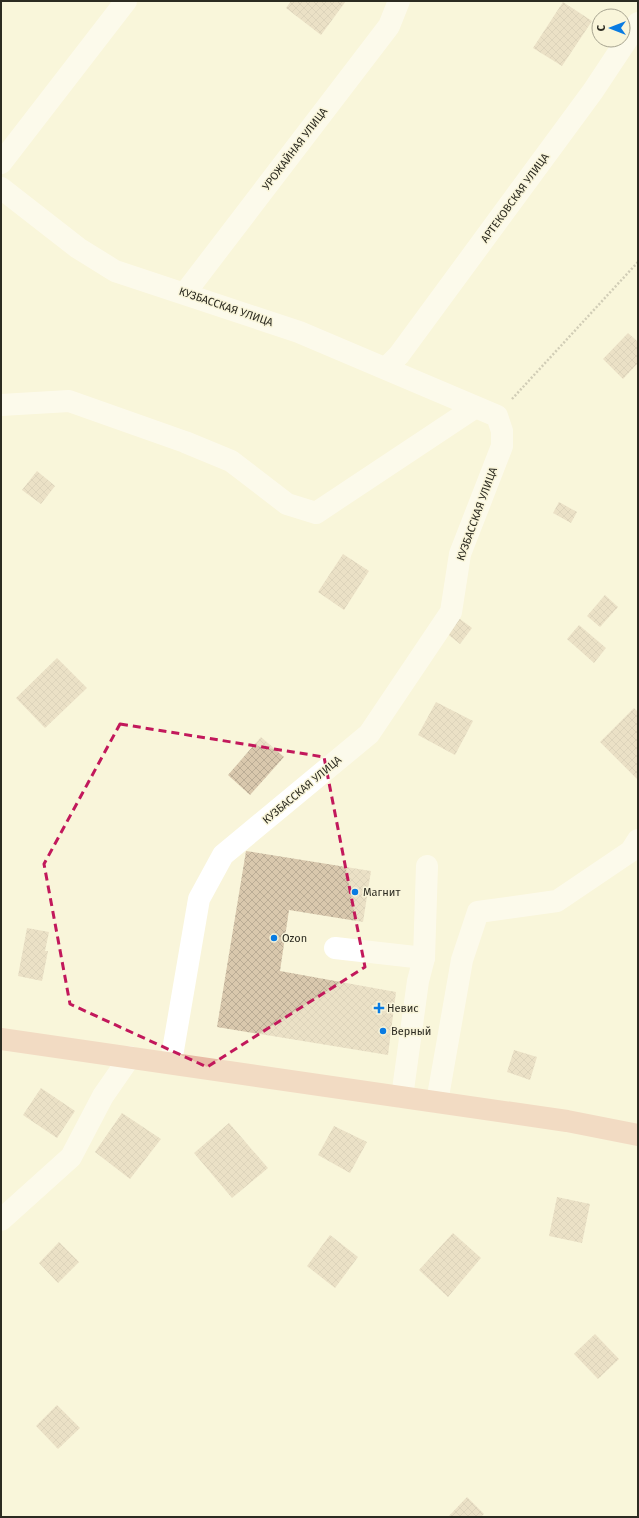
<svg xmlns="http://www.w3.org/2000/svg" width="639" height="1518" font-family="'Fira Sans',sans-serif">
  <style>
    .building { fill: url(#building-cross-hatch) }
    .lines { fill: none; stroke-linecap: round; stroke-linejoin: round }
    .path { stroke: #9f9c89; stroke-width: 2.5; stroke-dasharray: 2 2; stroke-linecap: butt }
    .minor { stroke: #fff; stroke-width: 22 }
    .major { stroke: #e8bba6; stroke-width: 22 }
    .marked { fill: none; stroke: #c2185b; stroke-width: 3; stroke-dasharray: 8 5; stroke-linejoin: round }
    .poi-dot { fill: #097be2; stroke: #f9f5da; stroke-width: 1.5 }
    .labels { text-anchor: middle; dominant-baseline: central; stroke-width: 3; stroke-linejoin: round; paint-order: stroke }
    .street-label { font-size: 11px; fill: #2c2b21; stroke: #f9f5da }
    .poi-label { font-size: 11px; fill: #2c2b21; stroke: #f9f5da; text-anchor: start }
  </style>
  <defs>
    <pattern id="building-cross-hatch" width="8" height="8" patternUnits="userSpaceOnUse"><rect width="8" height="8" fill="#d9c8ad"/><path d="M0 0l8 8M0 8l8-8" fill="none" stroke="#baac95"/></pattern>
  </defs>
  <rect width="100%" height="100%" fill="#f9f5da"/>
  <g class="building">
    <polygon points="291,1 346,1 321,35 286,8"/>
    <polygon points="563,2 592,21 562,66 533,48"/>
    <polygon points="628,333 638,342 638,363 623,379 603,359"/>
    <polygon points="37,471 55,486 41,504 22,490"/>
    <polygon points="559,502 577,512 571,523 553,513"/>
    <polygon points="343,554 369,571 344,610 318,592"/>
    <polygon points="605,595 618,607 600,627 587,616"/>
    <polygon points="456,616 472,628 460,644 445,632"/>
    <polygon points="579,625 606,648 594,663 567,639"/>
    <polygon points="57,658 87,688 45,728 16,698"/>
    <polygon points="436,702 473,721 455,755 418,735"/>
    <polygon points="634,708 638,712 638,780 600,742"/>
    <polygon points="261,737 284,757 250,795 228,775"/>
    <polygon points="246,851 371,871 363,922 289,910 280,971 396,992 388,1055 217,1027"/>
    <polygon points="27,928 49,932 45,951 48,951 42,981 18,976"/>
    <polygon points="514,1050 537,1057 530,1080 507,1072"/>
    <polygon points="41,1088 75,1111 57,1138 23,1115"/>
    <polygon points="122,1113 161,1139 130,1179 95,1152"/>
    <polygon points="229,1123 268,1168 232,1198 194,1153"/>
    <polygon points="334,1126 367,1142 350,1173 318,1155"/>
    <polygon points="557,1197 590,1204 582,1243 549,1236"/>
    <polygon points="453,1233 481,1258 448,1297 419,1270"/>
    <polygon points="330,1235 358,1257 335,1288 307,1266"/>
    <polygon points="59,1242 79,1262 58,1283 39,1263"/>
    <polygon points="595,1334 619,1359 598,1379 574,1354"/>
    <polygon points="57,1405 80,1428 58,1449 36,1426"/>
    <polygon points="467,1497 484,1514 481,1517 448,1517"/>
  </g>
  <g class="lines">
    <polyline class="path" points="512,399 638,262"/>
    <g class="minor">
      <polyline points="1,163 126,1"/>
      <polyline points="1,188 78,248 115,271 299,332 497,416 502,431 502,446 460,554 451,612 369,734 223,855 199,899 171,1062"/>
      <polyline points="185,293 389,26 399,1"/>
      <polyline points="386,368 399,355 593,91 638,23"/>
      <polyline points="1,405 69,401 185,442 231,461 287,504 316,513 474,408"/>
      <polyline points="335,948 424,958"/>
      <polyline points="402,1097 418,981 424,958 427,866"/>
      <polyline points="437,1102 462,960 478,912 557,901 631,851 638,840"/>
      <polyline points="1,1220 71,1157 103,1096 130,1057"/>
    </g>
    <polyline class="major" points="1,1039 567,1121 638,1135"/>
  </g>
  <path d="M0 0H639V1518H0ZM120,724L324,757L365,967L207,1067L70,1004L44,864Z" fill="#f9f5da" fill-opacity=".55" fill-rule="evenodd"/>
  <path class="marked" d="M120,724L324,757L365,967L207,1067L70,1004L44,864Z"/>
  <g class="poi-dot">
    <circle cx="355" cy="892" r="4"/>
    <circle cx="274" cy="938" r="4"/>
    <path d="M377 1002h4v4h4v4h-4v4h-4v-4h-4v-4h4z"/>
    <circle cx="383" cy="1031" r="4"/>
  </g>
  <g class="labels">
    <g class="street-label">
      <text transform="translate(295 149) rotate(-53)">УРОЖАЙНАЯ УЛИЦА</text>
      <text transform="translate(515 198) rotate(-54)">АРТЕКОВСКАЯ УЛИЦА</text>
      <text transform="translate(226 307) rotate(19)">КУЗБАССКАЯ УЛИЦА</text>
      <text transform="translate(477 514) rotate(-70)">КУЗБАССКАЯ УЛИЦА</text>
      <text transform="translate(302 790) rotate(-40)">КУЗБАССКАЯ УЛИЦА</text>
    </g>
    <g class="poi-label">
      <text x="363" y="892">Магнит</text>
      <text x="282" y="938">Ozon</text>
      <text x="387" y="1008">Невис</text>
      <text x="391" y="1031">Верный</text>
    </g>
  </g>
  <rect width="639" height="1518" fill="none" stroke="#2c2b21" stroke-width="4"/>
  <g transform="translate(611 28) rotate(270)"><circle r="19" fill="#f9f5da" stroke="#a7a490"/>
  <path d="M0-3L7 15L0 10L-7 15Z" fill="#097be2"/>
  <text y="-6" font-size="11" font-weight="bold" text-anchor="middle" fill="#2c2b21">С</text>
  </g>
</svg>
